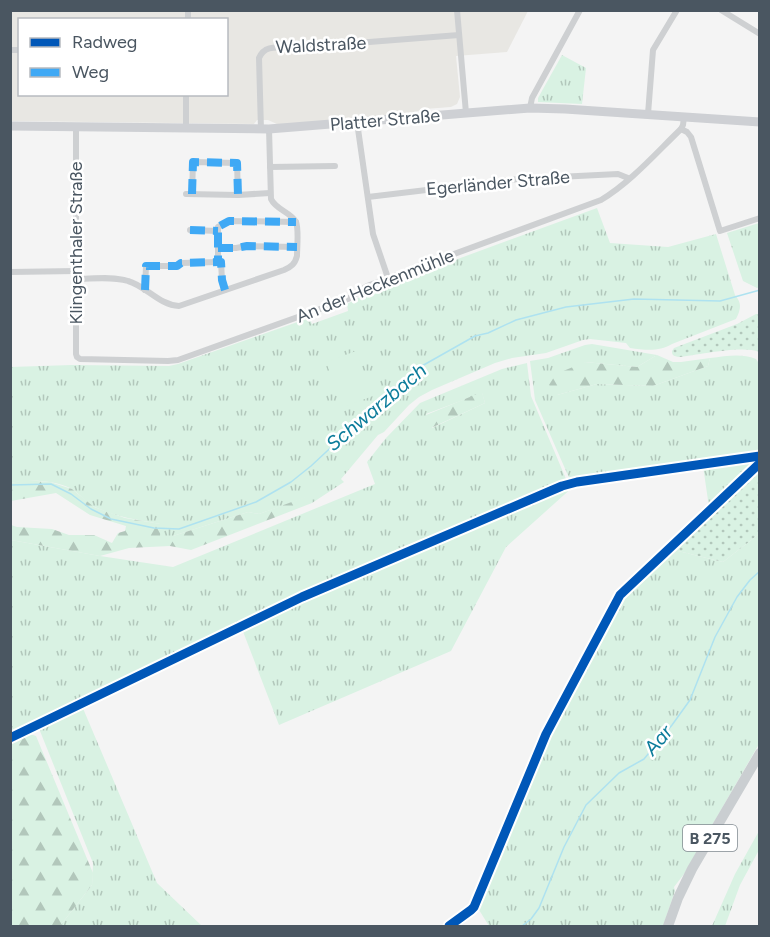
<svg xmlns="http://www.w3.org/2000/svg" width="770" height="937" font-family="Figtree,sans-serif">
  <style>
    .commercial { fill: #e8e7e3; fill-rule: evenodd }
    .grass { fill: url(#grass-tufts); fill-rule: evenodd }
    .forest { fill: url(#forest-firs) }
    .garden { fill: url(#garden-dots) }
    .pitch { fill: #d9f2e3 }
    .lines { fill: none; stroke-linecap: round; stroke-linejoin: round }
    .stream { stroke: #aee2f0; stroke-width: 1.5 }
    .street { stroke: #ced0d2; stroke-width: 6 }
    .secondary { stroke: #ced0d4; stroke-width: 9 }
    .primary { stroke: #caced1; stroke-width: 10 }
    .quiet { stroke: #3fa9f5; stroke-width: 8; stroke-dasharray: 15 8; stroke-linecap: butt }
    .cycleway-casing { stroke: #fff; stroke-width: 13 }
    .cycleway { stroke: #0057b8; stroke-width: 9 }
    .labels { text-anchor: middle; dominant-baseline: central; stroke-width: 5; stroke-linejoin: round; paint-order: stroke }
    .shield { fill: #fff; stroke: #808990; stroke-width: 1.5 }
    .shield-label { font-size: 16px; font-weight: bold; fill: #4a5661 }
    .street-label { font-size: 18px; fill: #4a5661; stroke: #fff }
    .water-label { font-size: 20px; font-style: italic; fill: #0c7c9b; stroke: #fff }
  </style>
  <defs>
    <pattern id="grass-tufts" width="24" height="20" patternUnits="userSpaceOnUse" patternTransform="scale(1.5)"><rect width="24" height="20" fill="#d9f2e3"/><path d="M3 7l-1-3M5 7V3M7 7l1-3M15 17l-1-3M17 17v-4M19 17l1-3" fill="none" stroke="#b2c7bb"/></pattern>
    <pattern id="forest-firs" width="22" height="20" patternUnits="userSpaceOnUse" patternTransform="scale(1.5)"><rect width="22" height="20" fill="#d9f2e3"/><path d="M5 1l3.5 6h-7zM16 11l3.5 6h-7z" fill="#b2c7bb"/></pattern>
    <pattern id="garden-dots" width="8" height="8" patternUnits="userSpaceOnUse" patternTransform="scale(1.5)"><rect width="8" height="8" fill="#d9f2e3"/><path d="M2 2h.1M6 6h.1" fill="none" stroke="#b2c7bb" stroke-width="1.8" stroke-linecap="round"/></pattern>
  </defs>
  <rect width="100%" height="100%" fill="#f4f4f4"/>
  <path class="commercial" d="M10,11H528L507,52L456,56L460,97L457,104L451,107L425,109L407,114L279,125L268,120H257L254,124L11,121ZM20,20H226V94H20Z"/>
  <g class="grass">
    <polygon points="562,55 586,68 582,104 538,102 538,98"/>
    <path d="M597,208L610,243L668,247L716,234L735,295C742,303 741,309 736,319L672,344C659,352 645,350 630,348L626,343L590,339L583,340L546,353L512,358L495,363L432,390L419,397L409,405L384,432L378,435L341,479L344,482L312,503L307,497L259,514L248,512L173,536H160V524C138,520 117,517 97,508C86,504 80,493 70,488C53,480 29,479 11,483L10,367L72,365L169,366L178,364L309,318L312,324L348,311L347,304L373,290Z"/>
    <polygon points="759,223 760,287 757,288 743,281 727,233"/>
    <path d="M592,344L657,355L637,367L585,362L557,395L597,384L653,386L708,366L710,358C727,356 741,353 756,359L760,365L759,451L570,480L535,400L530,361L548,358L585,345Z"/>
    <path d="M527,363L531,396L566,479L400,548L301,592L83,699L11,732V540L100,556L173,567L375,484L367,462L386,438L420,403L502,369ZM482,393L485,403L432,428L426,414Z"/>
    <polygon points="759,458 759,463 709,507 703,466"/>
    <polygon points="574,486 506,547 451,651 279,725 242,629 563,488"/>
    <polygon points="759,534 759,744 684,874 674,887 675,891 663,926 489,926 476,905 542,744 624,591 668,551 674,550 723,562"/>
    <polygon points="82,706 157,883 202,926 60,926 92,885 93,863 40,731 40,727"/>
    <polygon points="759,831 759,850 740,885 725,926 712,926 735,874"/>
  </g>
  <g class="forest">
    <polygon points="657,355 673,362 681,362 710,358 708,366 653,386 597,384 557,395 549,385 556,374 585,362 637,367"/>
    <polygon points="482,392 485,403 431,428 426,415"/>
    <polygon points="24,480 50,482 72,489 94,507 125,518 161,524 160,536 173,536 248,512 259,514 308,496 312,503 191,550 170,546 129,548 100,556 11,540 11,525 17,527 52,529 69,535 94,535 112,543 118,533 125,531 126,526 90,515 56,493 11,501 11,483"/>
    <polygon points="48,715 45,719 26,730 27,733 36,736 93,873 92,885 60,926 11,926 11,732 43,716"/>
  </g>
  <g class="garden">
    <path d="M756,314H759V352C742,345 699,355 679,357C674,356 672,356 672,351L674,348L737,324Z"/>
    <polygon points="759,468 759,534 723,562 674,550 674,546"/>
  </g>
  <polygon class="pitch" points="356,351 373,396 343,407 326,362"/>
  <g class="lines">
    <g class="stream">
      <polyline points="10,485 51,484 71,494 91,509 111,519 154,528 179,529 256,502 291,482 311,466 413,371 475,336 488,333 516,320 566,307 634,299 720,301 760,290"/>
      <polyline points="522,926 531,919 539,908 564,847 586,805 619,773 644,759 672,725 690,700 715,637 737,597 750,580 760,571"/>
    </g>
    <g class="street">
      <polyline points="457,10 466,113"/>
      <polyline points="721,10 760,34"/>
      <polyline points="188,20 188,10"/>
      <polyline points="10,50 20,50"/>
      <polyline points="530,108 532,98 580,10"/>
      <polyline points="648,114 653,50 677,10"/>
      <polyline points="684,117 683,125 681,129 687,132 691,137 720,231 760,218"/>
      <polyline points="357,122 373,234 388,278"/>
      <path d="M76,128V354L77,357L80,359L168,361L178,360L348,299L367,286L601,200C631,182 656,153 681,129"/>
      <polyline points="186,129 186,94"/>
      <path d="M261,130L259,58C265,44 278,48 292,48L459,35"/>
      <polyline points="270,167 335,166"/>
      <polyline points="186,194 238,195 270,193"/>
      <polyline points="192,194 193,162 237,163 238,195"/>
      <polyline points="368,197 518,179 618,174 628,178"/>
      <polyline points="190,230 218,231"/>
      <polyline points="218,248 236,248 247,246 297,247"/>
      <polyline points="10,272 76,271"/>
      <path d="M76,279C92,279 112,276 128,281C146,286 159,305 179,306L284,270C291,267 295,264 297,256C297,248 299,229 296,222C291,212 276,210 271,199L269,129"/>
      <polyline points="145,290 146,266 177,266 181,263 218,262"/>
      <polyline points="225,290 222,280 221,262 218,262 218,227 229,221 296,222"/>
    </g>
    <polyline class="secondary" points="10,126 269,129 530,108 565,109 760,122"/>
    <polyline class="primary" points="668,926 678,898 692,869 760,753"/>
    <g class="quiet">
      <polyline points="192,194 193,162 237,163 238,195"/>
      <polyline points="190,230 218,231"/>
      <polyline points="218,248 236,248 247,246 297,247"/>
      <polyline points="145,290 146,266 177,266 181,263 218,262"/>
      <polyline points="225,290 222,280 221,262 218,262 218,227 229,221 296,222"/>
    </g>
    <defs>
      <g id="cycleway">
        <polyline points="10,738 302,597 562,486 577,482 760,456"/>
        <polyline points="449,926 471,910 474,907 546,734 620,595 760,463"/>
      </g>
    </defs>
    <use href="#cycleway" class="cycleway-casing"/>
    <use href="#cycleway" class="cycleway"/>
  </g>
  <g class="labels">
    <rect class="shield" x="683" y="825" width="54" height="26" rx="4.5"/>
    <g class="shield-label">
      <text x="710" y="838">B 275</text>
    </g>
    <g class="street-label">
      <text transform="translate(321 45) rotate(-3)">Waldstraße</text>
      <text transform="translate(385 120) rotate(-5)">Platter Straße</text>
      <text transform="translate(498 183) rotate(-5)">Egerländer Straße</text>
      <text transform="translate(76 243) rotate(-90)">Klingenthaler Straße</text>
      <text transform="translate(375 286) rotate(-22)">An der Heckenmühle</text>
    </g>
    <g class="water-label">
      <text transform="translate(376 407) rotate(-40)">Schwarzbach</text>
      <text transform="translate(658 740) rotate(-50)">Aar</text>
    </g>
  </g>
  <rect width="770" height="937" fill="none" stroke="#4a5661" stroke-width="24"/>
  <rect x="18" y="18" width="210" height="78" fill="#ffffff" stroke="#b7bbc0" stroke-width="1.5"/>
  <rect x="30" y="38" width="30" height="9" fill="#0057b8" stroke="#b7bbc0" stroke-width="1.5"/>
  <text x="72" y="48" font-size="18" fill="#4a5661">Radweg</text>
  <rect x="30" y="68" width="30" height="9" fill="#3fa9f5" stroke="#b7bbc0" stroke-width="1.5"/>
  <text x="72" y="78" font-size="18" fill="#4a5661">Weg</text>
</svg>
